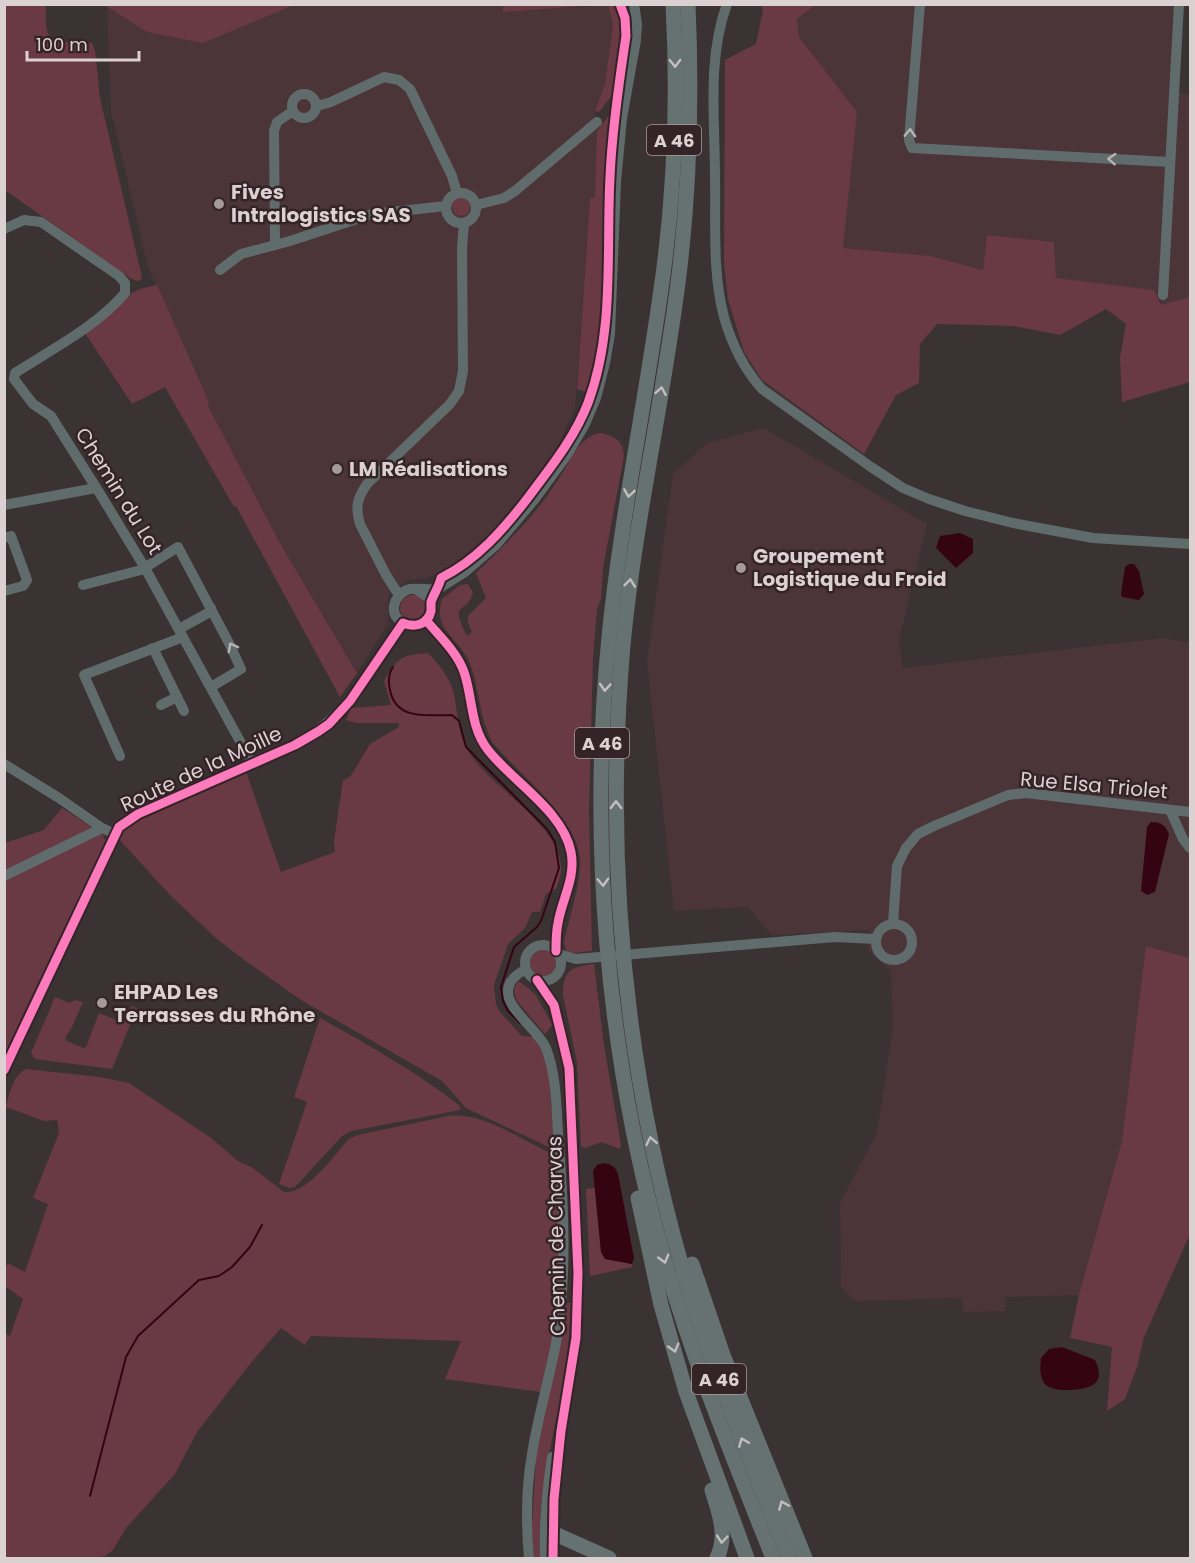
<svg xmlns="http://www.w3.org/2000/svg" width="1195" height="1563" font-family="Poppins,sans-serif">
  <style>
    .built { fill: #4b3539 }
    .green { fill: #6a3a44 }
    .water { fill: #350413 }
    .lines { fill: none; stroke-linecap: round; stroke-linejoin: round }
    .stream { stroke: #350413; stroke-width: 2 }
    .minor { stroke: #606c6b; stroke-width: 10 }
    .highway { stroke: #667271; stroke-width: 15 }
    .cycleway-casing { stroke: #352427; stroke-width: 13 }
    .cycleway { stroke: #fd7abc; stroke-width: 9 }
    .oneway { stroke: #c4bebf }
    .oneway2 { stroke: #b7b3b3 }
    .poi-dot { fill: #a4999b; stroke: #352427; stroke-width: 2 }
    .labels { text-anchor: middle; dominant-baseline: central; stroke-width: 5; stroke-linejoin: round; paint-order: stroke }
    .shield { fill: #352427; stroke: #aa9d9f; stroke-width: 1.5 }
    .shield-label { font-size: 18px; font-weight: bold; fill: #dcd1d2 }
    .poi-label { font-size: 20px; font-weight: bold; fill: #dcd1d2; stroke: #352427; text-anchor: start }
    .street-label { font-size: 20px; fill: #dcd1d2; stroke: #352427 }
  </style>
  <rect width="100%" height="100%" fill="#3b3234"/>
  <g class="built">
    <polygon points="503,4 503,12 608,5 613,25 605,84 595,111 598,145 595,198 590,198 575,408 556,451 536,479 497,526 498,529 465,557 444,571 427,578 407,580 388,596 388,624 357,673 281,545 208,406 209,402 148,267 111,111 107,7 147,32 278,10 294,5"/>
    <polygon points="815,4 1182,5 1179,93 1190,94 1190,297 1161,305 1153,290 1056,278 1054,242 987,235 983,270 930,256 842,248 857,112 799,37 797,19"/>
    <polygon points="764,428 927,524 899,640 903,668 1163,638 1190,643 1190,958 1147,946 1122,1141 1079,1295 1005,1297 1005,1311 963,1312 962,1298 854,1301 841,1286 840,1203 877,1133 893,1027 891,971 868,950 869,930 772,935 748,907 674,911 647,662 673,474 707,443"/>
  </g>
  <g class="green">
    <polygon points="503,4 598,4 598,5 503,12"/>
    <path d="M4,5H46C46,17 44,32 53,41L92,43L95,50L100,98L142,277L141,280L137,281L130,278L5,190Z"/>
    <polygon points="104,5 294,5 203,43 147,32"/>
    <polygon points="608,5 618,5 624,24 624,35 616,90 599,112 595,111 605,84 613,25"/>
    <polygon points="761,5 815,5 797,19 799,37 857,112 843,248 930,256 983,270 987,235 1054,242 1056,278 1154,290 1161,305 1190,297 1190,382 1122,402 1120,357 1126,324 1106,309 1060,335 1014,326 937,324 920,344 919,383 896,395 864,454 762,380 744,352 728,299 724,263 725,60 756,44 763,10"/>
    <path d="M612,111L615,112C610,157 607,201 605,246C604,296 604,345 589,393L577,389L590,198H595L597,131Z"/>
    <circle cx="461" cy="207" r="9"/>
    <polygon points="157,285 209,402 208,406 281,545 357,673 340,697 236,506 234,507 165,387 132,404 85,333 132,293 140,289"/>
    <path d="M600,433C615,436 623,440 624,456L603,568L601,599L597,609L593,657L589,811L592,951L573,953L566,951L564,942C569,918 581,884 580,860C578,819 519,774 493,743C477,714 480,683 467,657C455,636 433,628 442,599L460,585L468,584L473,592C467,616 448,599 467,636L472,632L468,622V616L486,598L476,573C505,545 534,517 556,483C565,471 571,455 581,444C587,438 592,435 600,433Z"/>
    <circle cx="413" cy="608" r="13"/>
    <path d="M428,653C437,662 450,678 453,691C458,709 457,732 467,749C489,788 562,824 561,870C561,875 558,882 557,888L546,894L540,912H532L525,928L508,944L494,985L496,1004L500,1012L522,1036L537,1037L548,1063L553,1126V1146L551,1148L466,1108L442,1081L301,1000L243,959L217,939L170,895L118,838L125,827L136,819L246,772L281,872L335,852L334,841L343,780L350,777L370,744L399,727V723H357L346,720L351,708L391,705L384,681C397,658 401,655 428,653Z"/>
    <polygon points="62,808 92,827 5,875 5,843 44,830"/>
    <polygon points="100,834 104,835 103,838 107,841 4,1060 4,880"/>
    <polygon points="1146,946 1190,958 1190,1234 1144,1337 1137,1367 1125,1399 1107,1411 1112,1347 1070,1338 1079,1295 1122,1141"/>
    <circle cx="543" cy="963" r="13"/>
    <path d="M594,964L604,1045L621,1145L620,1149L602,1142L584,1148L581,1146L577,1062L563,995C563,970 571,967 594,964Z"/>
    <polygon points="519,981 535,994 551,1022 552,1025 546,1033 544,1033 517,1001 514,992 515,986"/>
    <polygon points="55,997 69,1003 75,1000 83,1002 72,1027 65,1038 67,1041 83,1048 86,1047 99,1013 124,1023 131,1006 137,1008 112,1069 35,1059 31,1053"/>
    <path d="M320,1018C368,1045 417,1072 460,1106V1110L351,1131L342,1136L295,1187L290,1188L279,1184L307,1102L294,1097Z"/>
    <path d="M26,1069L100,1077L129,1083L211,1138L238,1161L253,1168L284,1192C308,1194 333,1156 349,1139L358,1135L448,1116C485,1112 522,1141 555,1155L561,1246L555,1325L541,1392L445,1379L461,1341L311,1336L305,1345L281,1328L250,1364L197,1432L175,1474L126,1528L113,1550L105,1556L91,1558H5L4,1333L10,1336L23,1299L5,1286V1269L8,1263L25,1272L48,1204L33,1198L59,1133L57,1120L44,1121L6,1107C9,1094 13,1076 26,1069Z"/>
    <polygon points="595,1188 601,1252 605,1259 632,1264 632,1267 590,1276 586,1189"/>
    <path d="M567,1303H571C570,1325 569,1346 565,1368C556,1435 536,1488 540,1558H534L532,1528L536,1457Z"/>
  </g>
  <g class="water">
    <polygon points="960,533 973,539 973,553 956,568 936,548 940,536"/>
    <polygon points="1129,564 1134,564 1139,571 1144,594 1139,600 1122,597 1121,594 1125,567"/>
    <path d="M1151,822C1161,822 1165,825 1169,834L1155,892L1147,895L1141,891L1147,827Z"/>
    <path d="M603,1163C611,1164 615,1166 618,1174L634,1258L632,1264L605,1259L601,1252L593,1171L597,1165Z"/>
    <path d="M1062,1347L1095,1360C1107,1384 1090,1389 1070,1390C1062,1390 1052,1390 1046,1385C1039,1378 1040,1367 1041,1358L1049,1349Z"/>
  </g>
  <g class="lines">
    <g class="stream">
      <path d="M393,667C388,674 388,681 390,690C396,721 428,715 452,715L459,721L466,747L547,829L555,842L559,868L541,921L537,927L514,947L501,987L503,1001L508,1011L520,1023"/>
      <polyline points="90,1496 126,1357 138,1336 199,1280 219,1276 232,1267 250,1247 262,1225"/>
    </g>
    <g class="minor">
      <path d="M727,4C707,58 715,120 715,176C716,222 712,273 724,317C732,345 743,368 762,389L871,467L903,488L929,499L965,511L1013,523L1093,538L1190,544"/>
      <polyline points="920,4 909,140 912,148 1170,162"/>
      <circle cx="304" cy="106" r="12"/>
      <polyline points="317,106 331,102 384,77 399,80 410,89 452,176 457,193"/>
      <polyline points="293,111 277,122 274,131 275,245 290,241 372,214 446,206"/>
      <circle cx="461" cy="208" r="15"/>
      <polyline points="476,205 504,198 515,191 597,122"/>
      <path d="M4,229L24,220L41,222L119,276L125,283V293C96,327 52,349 15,373L14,379L33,404L51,416L102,497L145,568L252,763"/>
      <polyline points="220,270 241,254 275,245"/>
      <polyline points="1163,295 1179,4"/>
      <polyline points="4,505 96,488"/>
      <polyline points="4,538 11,536 27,580 23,586 4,591"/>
      <polyline points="83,585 141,570 178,547 230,645 241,669 211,687"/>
      <path d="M417,590L429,598C443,636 382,631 396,600C399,595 404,590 410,589C419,588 429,590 438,589"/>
      <path d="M399,595L386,575L360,524C355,506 357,499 367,484L450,404L459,391L463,371L462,248L464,223"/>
      <polyline points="431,603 438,589 465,572 496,545 534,500 567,455 585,424 596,398 605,363 610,334 616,182 622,118 636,40 637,24 634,4"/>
      <path d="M426,620C439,636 457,652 464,672C473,698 470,727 488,750C513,782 563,811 571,852C576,878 562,899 558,923C556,932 556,942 556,951"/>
      <polyline points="179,629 208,613 211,608"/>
      <polyline points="153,648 184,711"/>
      <polyline points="161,705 177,697"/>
      <polyline points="120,756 84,675 183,637"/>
      <polyline points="4,764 59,798 102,828"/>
      <polyline points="1170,810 1183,839 1190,848"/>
      <polyline points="4,876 102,828 115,834"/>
      <polyline points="893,923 897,866 906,848 918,834 934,826 1008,795 1026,793 1190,812"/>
      <circle cx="894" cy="942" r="18"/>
      <circle cx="543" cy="963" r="18"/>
      <polyline points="558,954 576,959 835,937 875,939"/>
      <path d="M526,969C517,974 507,981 508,992C508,1010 538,1030 546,1048C558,1079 556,1115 559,1147C564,1212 567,1278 556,1343C549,1380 538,1416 532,1454C526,1488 526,1524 529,1558"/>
      <polyline points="537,980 554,1005 569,1068 578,1273 576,1338 561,1431 554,1499 553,1558"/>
      <path d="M4,1070L119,827L138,814L295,745C350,715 367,671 403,623"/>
      <path d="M545,1558C543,1524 547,1491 552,1457"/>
    </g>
    <g class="highway">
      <path d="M673,4C678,95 675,185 663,275C647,396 621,515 609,637C589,839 606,1048 660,1244C689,1352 732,1455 773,1558"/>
      <path d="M688,4C692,95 690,185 679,275C664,398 635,520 623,645C605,854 624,1065 682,1267C711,1367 751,1462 789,1558"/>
      <polyline points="638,1198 661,1305 686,1392 747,1558"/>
      <polyline points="692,1264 723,1355 805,1558"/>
      <path d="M712,1490C719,1513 728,1535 717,1558"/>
      <polyline points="553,1533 609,1558"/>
    </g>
    <defs>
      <g id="cycleway">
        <path d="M426,620C439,636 457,652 464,672C473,698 470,727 488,750C513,782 563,811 571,852C576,878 562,899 558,923C556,932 556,942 556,951"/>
        <polyline points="537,980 554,1005 569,1068 578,1273 576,1338 561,1431 554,1499 553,1558"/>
        <path d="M4,1070L119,827L138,814L295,745L319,731L329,724L350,701L403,623C414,628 428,625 431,611C431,609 431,604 431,602C434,593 439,587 441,578C477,560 503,530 527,499C550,468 574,439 588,403C615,331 606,251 610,177C612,130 619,82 626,36L625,18L620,4"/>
      </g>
    </defs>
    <use href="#cycleway" class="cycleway-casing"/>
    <use href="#cycleway" class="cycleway"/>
  </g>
  <defs><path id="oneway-chevron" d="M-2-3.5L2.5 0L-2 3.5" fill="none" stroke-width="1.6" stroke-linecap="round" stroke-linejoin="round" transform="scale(1.5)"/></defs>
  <g class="oneway">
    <use href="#oneway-chevron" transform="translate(675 63) rotate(89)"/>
    <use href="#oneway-chevron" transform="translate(661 391) rotate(-80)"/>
    <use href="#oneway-chevron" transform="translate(629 493) rotate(99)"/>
    <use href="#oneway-chevron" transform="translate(630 583) rotate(-83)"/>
    <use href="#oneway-chevron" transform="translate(605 687) rotate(94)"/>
    <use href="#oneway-chevron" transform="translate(616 805) rotate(-90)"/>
    <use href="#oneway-chevron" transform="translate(603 882) rotate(88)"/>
    <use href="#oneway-chevron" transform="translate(651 1141) rotate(-101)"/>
    <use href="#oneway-chevron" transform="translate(664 1259) rotate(74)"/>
    <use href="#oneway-chevron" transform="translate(674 1348) rotate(74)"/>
    <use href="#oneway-chevron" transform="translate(743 1442) rotate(-112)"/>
    <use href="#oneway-chevron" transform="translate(783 1505) rotate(-112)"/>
    <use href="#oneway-chevron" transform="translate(722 1539) rotate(95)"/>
  </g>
  <g class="oneway2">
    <use href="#oneway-chevron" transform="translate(910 133) rotate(-88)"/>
    <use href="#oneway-chevron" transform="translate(1112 159) rotate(-177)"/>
    <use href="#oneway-chevron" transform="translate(232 647) rotate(-118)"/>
  </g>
  <g class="poi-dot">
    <circle cx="219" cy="204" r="6"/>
    <circle cx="337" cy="469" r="6"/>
    <circle cx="741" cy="568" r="6"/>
    <circle cx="102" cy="1003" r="6"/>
  </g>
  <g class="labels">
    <g class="shield">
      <rect x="647" y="125" width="54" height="30" rx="4.5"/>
      <rect x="575" y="728" width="54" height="30" rx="4.5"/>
      <rect x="692" y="1364" width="54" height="30" rx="4.5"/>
    </g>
    <g class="shield-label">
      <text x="674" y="140">A 46</text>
      <text x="602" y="743">A 46</text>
      <text x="719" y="1379">A 46</text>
    </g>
    <g class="poi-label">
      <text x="231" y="192">Fives<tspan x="231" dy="23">Intralogistics SAS</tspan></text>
      <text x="349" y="469">LM Réalisations</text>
      <text x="753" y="556">Groupement<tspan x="753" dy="23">Logistique du Froid</tspan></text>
      <text x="114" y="992">EHPAD Les<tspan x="114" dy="23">Terrasses du Rhône</tspan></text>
    </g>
    <g class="street-label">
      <text transform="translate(119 491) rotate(58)">Chemin du Lot</text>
      <text transform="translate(201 769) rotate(-25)">Route de la Moille</text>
      <text transform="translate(1094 785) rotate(5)">Rue Elsa Triolet</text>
      <text transform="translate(556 1236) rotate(-91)">Chemin de Charvas</text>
    </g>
  </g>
  <rect width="1195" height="1563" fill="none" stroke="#dcd1d2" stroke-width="12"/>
  <path d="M27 51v9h112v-9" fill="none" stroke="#dcd1d2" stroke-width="3"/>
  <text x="36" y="51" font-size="18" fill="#dcd1d2" stroke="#352427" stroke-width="4.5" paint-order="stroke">100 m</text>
</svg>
